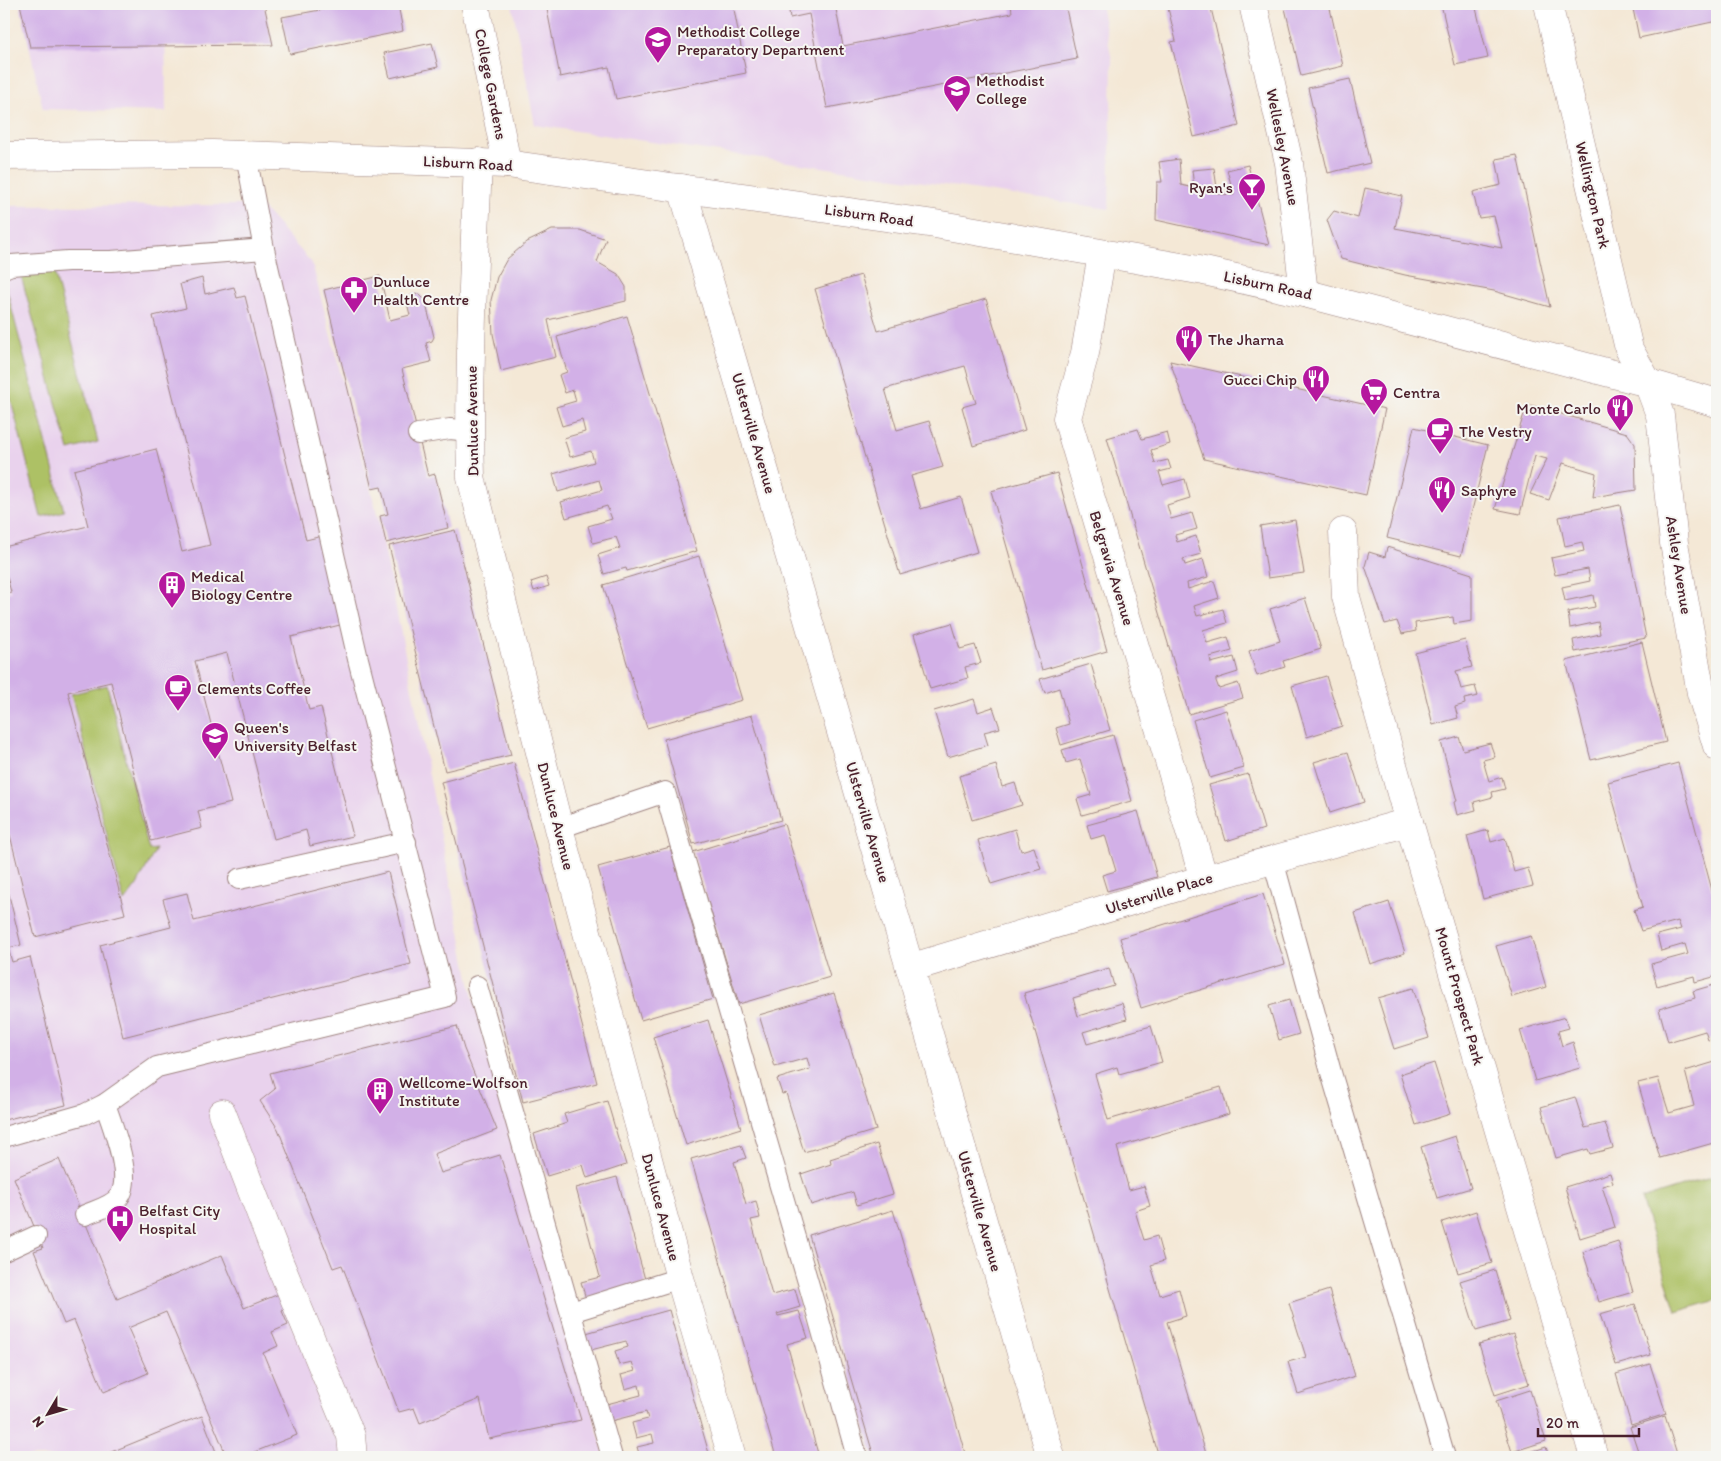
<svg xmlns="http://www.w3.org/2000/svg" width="1721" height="1461" font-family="Itim,sans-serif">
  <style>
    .built { fill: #e9d2ed }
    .green { fill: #adc165; stroke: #7c7048 }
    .building { fill: #d2b0e7 }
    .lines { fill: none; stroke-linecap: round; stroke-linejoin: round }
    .service-casing { stroke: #9f8480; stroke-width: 22 }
    .pedestrian-casing { stroke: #9f8480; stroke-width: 29 }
    .minor-casing { stroke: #9f8480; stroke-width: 29 }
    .primary-casing { stroke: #9f8480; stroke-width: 29 }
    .service { stroke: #fff; stroke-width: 20 }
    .pedestrian { stroke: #fff; stroke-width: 28 }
    .minor { stroke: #fff; stroke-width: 28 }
    .primary { stroke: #fff; stroke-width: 28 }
    .labels { text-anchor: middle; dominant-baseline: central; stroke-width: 4; stroke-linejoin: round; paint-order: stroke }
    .poi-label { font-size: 16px; fill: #4a1f2b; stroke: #f6f6f2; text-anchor: start }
    .street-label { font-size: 16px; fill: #4a1f2b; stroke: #f6f6f2 }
  </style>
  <rect width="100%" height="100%" fill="#f6f6f2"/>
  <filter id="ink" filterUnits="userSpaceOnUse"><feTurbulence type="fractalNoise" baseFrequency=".02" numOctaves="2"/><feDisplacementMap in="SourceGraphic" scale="10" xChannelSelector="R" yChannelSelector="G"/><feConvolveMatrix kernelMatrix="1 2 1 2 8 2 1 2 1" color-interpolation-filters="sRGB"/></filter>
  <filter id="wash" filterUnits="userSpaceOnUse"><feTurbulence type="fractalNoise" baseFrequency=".0096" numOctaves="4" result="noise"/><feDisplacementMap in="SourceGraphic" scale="20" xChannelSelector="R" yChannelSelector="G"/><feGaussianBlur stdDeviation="1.12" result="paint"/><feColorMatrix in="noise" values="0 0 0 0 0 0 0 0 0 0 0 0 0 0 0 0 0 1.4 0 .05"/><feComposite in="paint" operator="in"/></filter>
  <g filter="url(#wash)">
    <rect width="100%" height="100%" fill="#f4e8d6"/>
    <g class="built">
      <polygon points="20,4 165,4 166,112 43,109"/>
      <polygon points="512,4 1101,4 1112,61 1109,209 535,125"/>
      <polygon points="260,205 312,263 379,522 473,998 605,1457 4,1457 4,206"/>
    </g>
    <g class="green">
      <polygon points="53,267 98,442 69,450 20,272"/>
      <polygon points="4,279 64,511 41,517 4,373"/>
      <polygon points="107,685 149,850 156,849 137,885 124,902 71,694"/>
      <polygon points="1717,1175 1717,1300 1676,1312 1641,1199"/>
    </g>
    <g id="blocks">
      <g class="building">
        <polygon points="20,4 264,4 273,45 30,47"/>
        <polygon points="330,4 398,4 403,31 290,54 282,17 331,8"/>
        <polygon points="546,4 733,4 746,73 616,99 609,67 560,77"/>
        <polygon points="788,4 835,4 843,46 1012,13 1011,4 1065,4 1077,59 827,108 809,14 790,18"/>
        <polygon points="1167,4 1210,4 1239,126 1194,137 1171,42 1176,41"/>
        <polygon points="1284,4 1329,4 1343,66 1301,76"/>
        <polygon points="1441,4 1475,4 1488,58 1455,65"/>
        <polygon points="1632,4 1717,4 1717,21 1639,38"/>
        <polygon points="432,43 438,67 390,78 384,53"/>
        <polygon points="1350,79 1370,163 1328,173 1308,88"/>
        <polygon points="1517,155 1550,307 1494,291 1405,275 1341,259 1327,220 1334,211 1358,218 1365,188 1402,196 1395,228 1502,248 1494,216 1479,218 1473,192 1501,185 1496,159"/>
        <polygon points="1179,159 1181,185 1194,188 1192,170 1214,168 1218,194 1234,195 1227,170 1248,165 1269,245 1156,220 1157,182 1162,182 1159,162"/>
        <polygon points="552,230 580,230 606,239 597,262 618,274 626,287 626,301 548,320 556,357 501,371 493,334 491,300 497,277 507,259 527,242"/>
        <polygon points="861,275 878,331 986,299 1025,430 973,446 962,407 976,403 965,366 885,389 897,430 929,421 943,467 911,476 921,509 961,497 977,552 900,575 815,289"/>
        <polygon points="380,276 390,320 410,315 407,303 411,295 419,294 425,300 434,337 432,341 426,343 431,362 402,369 428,476 435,474 448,528 386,543 380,516 388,514 381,487 372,489 324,290"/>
        <polygon points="202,278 205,294 234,287 237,298 245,296 306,540 322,536 344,624 291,637 309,710 321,707 353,836 310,846 306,830 274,839 227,653 195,661 231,803 198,811 202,828 151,841 111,682 68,692 125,914 35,937 10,835 4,836 4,594 11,592 4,566 4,547 88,526 74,470 156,449 182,552 210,545 153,316 186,308 180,284"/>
        <polygon points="627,316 697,551 627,571 626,568 604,574 598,555 620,548 618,542 616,537 593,543 588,526 612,519 607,506 566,518 561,502 602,490 599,480 558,492 553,474 594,462 591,451 570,457 564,438 585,432 582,420 562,426 556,407 576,401 573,390 565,393 559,375 567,372 557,337"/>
        <polygon points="1170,361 1385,409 1366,495 1204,459"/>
        <polygon points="1527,404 1627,433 1635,444 1636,490 1593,497 1596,473 1563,463 1549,500 1530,494 1547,459 1535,456 1520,514 1495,509"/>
        <polygon points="1414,427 1488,445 1461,556 1387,538"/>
        <polygon points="1138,429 1142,439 1167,432 1170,444 1151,450 1155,463 1168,460 1171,469 1159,472 1163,485 1185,479 1190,498 1167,505 1171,519 1192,513 1197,529 1175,535 1177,542 1196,536 1201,554 1183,559 1185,565 1203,559 1208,577 1187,583 1188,589 1214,581 1219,598 1194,606 1197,616 1223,609 1227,623 1203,630 1207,643 1228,637 1232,651 1210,657 1211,663 1234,657 1238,672 1216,679 1216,681 1219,689 1238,683 1243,698 1189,714 1107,438"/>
        <polygon points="1057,473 1107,651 1042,670 991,491"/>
        <polygon points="1620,505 1646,638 1575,652 1573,640 1600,634 1598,622 1570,628 1568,612 1595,607 1593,595 1565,601 1562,587 1590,581 1588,569 1555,575 1551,558 1584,551 1582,542 1565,546 1559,517"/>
        <polygon points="1295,520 1304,573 1268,578 1260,526"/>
        <polygon points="455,530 511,755 445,771 389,546"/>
        <polygon points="1387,547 1472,574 1472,621 1454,624 1453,617 1415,623 1416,631 1402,634 1397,621 1385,624 1365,566 1369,552 1385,557"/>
        <polygon points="699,556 742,700 647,728 603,585"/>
        <polygon points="546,577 549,586 534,591 531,582"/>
        <polygon points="1305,598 1321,649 1283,661 1285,667 1257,676 1249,651 1280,641 1270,609"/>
        <polygon points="952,623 960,649 975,645 981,663 965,667 968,678 930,689 914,634"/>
        <polygon points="1465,640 1472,667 1456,671 1458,678 1461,689 1475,686 1478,696 1464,699 1465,704 1455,707 1458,718 1433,725 1415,653"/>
        <polygon points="1642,642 1666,742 1591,760 1566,661"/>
        <polygon points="1091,664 1110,730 1061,745 1056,728 1069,724 1059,688 1045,693 1040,679"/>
        <polygon points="1326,676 1342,726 1307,737 1292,686"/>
        <polygon points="974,699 978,712 993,707 1000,728 984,732 988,745 948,757 934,711"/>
        <polygon points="1226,710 1244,768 1210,778 1193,720"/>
        <polygon points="752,715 781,820 693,844 664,739"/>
        <polygon points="1113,735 1132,801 1082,815 1077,799 1091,795 1080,759 1066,763 1062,750"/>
        <polygon points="1459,737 1463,750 1490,743 1495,757 1483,760 1486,771 1489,781 1502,777 1505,789 1492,792 1493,797 1474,802 1476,810 1457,815 1454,802 1457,801 1441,742"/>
        <polygon points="1348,752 1364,802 1330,813 1314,762"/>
        <polygon points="514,763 597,1083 523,1102 441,782"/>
        <polygon points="1678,763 1717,909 1717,976 1695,982 1694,976 1657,986 1651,964 1688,954 1685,944 1661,951 1657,935 1681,929 1678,921 1641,931 1634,910 1643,907 1608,782"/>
        <polygon points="996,765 1002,787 1015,783 1022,805 972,820 959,776"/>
        <polygon points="1248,774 1264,829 1226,841 1209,785"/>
        <polygon points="1138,811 1157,877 1107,891 1102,875 1116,871 1105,835 1091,839 1087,825"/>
        <polygon points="784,824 830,977 739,1004 693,852"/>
        <polygon points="1015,829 1021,851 1034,847 1041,869 991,884 978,840"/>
        <polygon points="1488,830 1491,842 1505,838 1514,872 1528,868 1533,886 1483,899 1467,836"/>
        <polygon points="670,847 713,999 641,1020 598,867"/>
        <polygon points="388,872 411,964 123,1037 100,945 171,927 163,899 187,893 194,921"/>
        <polygon points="8,891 21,945 8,948 12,962 30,957 66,1105 4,1120 4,892"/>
        <polygon points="1263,894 1285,964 1141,1008 1120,938"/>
        <polygon points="1389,902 1405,953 1370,964 1355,913"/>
        <polygon points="1531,936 1546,987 1512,997 1496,946"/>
        <polygon points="1109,968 1114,986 1073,998 1078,1016 1122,1003 1127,1019 1083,1032 1087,1044 1151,1026 1162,1062 1119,1074 1117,1067 1095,1074 1108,1120 1221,1087 1229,1114 1117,1147 1129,1190 1144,1186 1150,1206 1135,1211 1144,1240 1157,1236 1164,1261 1151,1265 1160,1295 1179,1289 1186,1316 1167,1322 1207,1457 1159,1457 1024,993"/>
        <polygon points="1717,984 1717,1037 1708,1040 1705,1031 1668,1042 1659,1009 1695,998 1693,991"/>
        <polygon points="1413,988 1429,1038 1394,1049 1378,998"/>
        <polygon points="834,993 876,1130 804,1152 786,1093 782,1094 777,1079 810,1069 807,1058 775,1067 759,1015"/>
        <polygon points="1289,1000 1299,1034 1279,1040 1269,1006"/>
        <polygon points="1565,1017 1569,1028 1558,1031 1562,1046 1573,1042 1580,1068 1535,1081 1520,1030"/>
        <polygon points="708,1020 741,1128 686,1145 653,1037"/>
        <polygon points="457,1026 464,1049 497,1130 434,1154 441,1173 500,1155 581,1420 489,1439 480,1399 420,1423 414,1408 399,1412 342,1265 333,1268 278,1129 260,1101 275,1089 270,1073"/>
        <polygon points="1715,1062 1717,1070 1717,1142 1660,1158 1638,1083 1658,1078 1669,1113 1694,1106 1685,1071"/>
        <polygon points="1434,1063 1450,1114 1416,1125 1400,1074"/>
        <polygon points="1575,1097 1585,1128 1605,1123 1613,1148 1590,1154 1588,1149 1556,1158 1541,1107"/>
        <polygon points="607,1101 626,1165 587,1178 583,1165 547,1176 534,1134 567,1123 564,1114"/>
        <polygon points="1455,1136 1471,1188 1437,1198 1421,1147"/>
        <polygon points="877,1144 893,1194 857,1205 853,1192 811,1205 801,1174 831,1164 830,1159"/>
        <polygon points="741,1145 746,1158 734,1162 746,1204 756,1201 760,1218 751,1220 772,1295 795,1289 800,1307 777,1314 778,1316 799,1311 808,1338 787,1344 819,1457 776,1457 691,1159"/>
        <polygon points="59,1159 117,1299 222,1255 244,1308 284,1292 291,1308 282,1311 288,1325 272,1332 278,1346 263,1353 297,1435 242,1457 227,1457 166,1312 128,1328 148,1373 104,1392 74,1320 64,1324 34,1251 43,1248 14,1178"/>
        <polygon points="1610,1173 1613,1183 1602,1186 1615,1227 1580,1238 1565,1187"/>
        <polygon points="617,1177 646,1283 586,1299 581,1282 600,1277 576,1188"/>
        <polygon points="893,1210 955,1418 966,1457 874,1457 861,1413 809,1235"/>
        <polygon points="1476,1211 1492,1263 1458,1273 1442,1222"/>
        <polygon points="1618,1241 1633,1292 1599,1302 1583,1252"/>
        <polygon points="1495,1270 1510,1321 1476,1331 1460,1281"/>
        <polygon points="1329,1290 1355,1376 1298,1394 1288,1362 1306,1357 1289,1303"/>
        <polygon points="1635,1304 1651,1355 1616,1365 1600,1314"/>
        <polygon points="669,1310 702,1429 710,1457 640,1457 637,1447 654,1443 652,1434 636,1438 632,1423 648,1419 646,1412 611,1421 607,1404 641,1395 639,1385 625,1389 621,1375 635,1371 632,1362 619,1365 615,1351 628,1347 626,1341 591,1350 586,1333"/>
        <polygon points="1513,1334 1529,1384 1495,1395 1479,1344"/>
        <polygon points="1650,1364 1666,1414 1631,1425 1616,1374"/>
        <polygon points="1530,1390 1546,1441 1512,1452 1496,1401"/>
        <polygon points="202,1416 218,1457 99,1457 182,1423"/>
        <polygon points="1665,1416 1678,1457 1640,1457 1630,1427"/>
        <polygon points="1546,1447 1549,1457 1515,1457"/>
      </g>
    </g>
  </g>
  <g filter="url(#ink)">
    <use href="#blocks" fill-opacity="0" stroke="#9f8480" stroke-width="1"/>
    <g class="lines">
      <defs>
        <g id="service">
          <polyline points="4,268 11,265 68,261 111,261 264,249"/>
          <polyline points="418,434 450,429 470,431"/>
          <polyline points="559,828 665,792 817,1313 857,1457"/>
          <polyline points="1273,860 1332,1076 1445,1457"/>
          <polyline points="239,879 406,842"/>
          <polyline points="477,986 612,1457"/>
          <polyline points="4,1137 85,1114 105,1104 157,1067 445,997 358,659 264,249 246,155"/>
          <path d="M85,1215C96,1210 111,1207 119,1197C134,1178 112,1125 105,1104"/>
          <polyline points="4,1251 36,1236"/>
          <polyline points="571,1312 680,1278"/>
        </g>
        <polyline id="pedestrian" points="222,1113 280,1264 351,1436 353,1457"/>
        <g id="minor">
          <polyline points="475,4 507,164"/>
          <polyline points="1253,4 1289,163 1304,293"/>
          <polyline points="1548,4 1629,349 1648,383 1660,415 1674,543 1701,693 1717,746"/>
          <path d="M478,162C474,267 468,372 471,477L559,828L680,1278L732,1457"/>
          <polyline points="682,188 910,968 1051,1457"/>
          <polyline points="1102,254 1085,353 1067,418 1204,879"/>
          <polyline points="1343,532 1346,597 1409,822 1594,1457"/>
          <polyline points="910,968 1204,879 1409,822"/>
        </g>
        <polyline id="primary" points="4,156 213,154 507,164 935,224 1204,271 1304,293 1648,383 1717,403"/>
      </defs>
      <use href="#service" class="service-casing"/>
      <use href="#pedestrian" class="pedestrian-casing"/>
      <use href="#minor" class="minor-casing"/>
      <use href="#primary" class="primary-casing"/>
      <use href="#service" class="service"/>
      <use href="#pedestrian" class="pedestrian"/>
      <use href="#minor" class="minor"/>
      <use href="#primary" class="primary"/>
    </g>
  </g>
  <defs>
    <symbol id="school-pin" viewBox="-11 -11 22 30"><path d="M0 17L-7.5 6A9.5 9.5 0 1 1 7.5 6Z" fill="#b5179e" stroke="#f6f6f2"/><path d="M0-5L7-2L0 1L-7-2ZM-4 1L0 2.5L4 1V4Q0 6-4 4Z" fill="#fff"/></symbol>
    <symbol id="bar-pin" viewBox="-11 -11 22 30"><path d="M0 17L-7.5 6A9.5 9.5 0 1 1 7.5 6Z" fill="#b5179e" stroke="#f6f6f2"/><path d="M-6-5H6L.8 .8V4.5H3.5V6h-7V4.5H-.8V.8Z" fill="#fff"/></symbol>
    <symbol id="pharmacy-pin" viewBox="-11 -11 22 30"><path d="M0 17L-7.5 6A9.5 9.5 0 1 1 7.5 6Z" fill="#b5179e" stroke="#f6f6f2"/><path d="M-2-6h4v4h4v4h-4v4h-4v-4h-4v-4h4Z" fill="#fff"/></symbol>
    <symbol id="restaurant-pin" viewBox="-11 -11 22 30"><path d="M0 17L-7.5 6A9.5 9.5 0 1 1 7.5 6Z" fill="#b5179e" stroke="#f6f6f2"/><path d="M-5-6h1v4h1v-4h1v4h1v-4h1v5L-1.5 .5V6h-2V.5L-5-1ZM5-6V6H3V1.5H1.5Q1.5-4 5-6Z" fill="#fff"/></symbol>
    <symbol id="supermarket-pin" viewBox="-11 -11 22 30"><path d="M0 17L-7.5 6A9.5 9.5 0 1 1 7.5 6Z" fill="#b5179e" stroke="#f6f6f2"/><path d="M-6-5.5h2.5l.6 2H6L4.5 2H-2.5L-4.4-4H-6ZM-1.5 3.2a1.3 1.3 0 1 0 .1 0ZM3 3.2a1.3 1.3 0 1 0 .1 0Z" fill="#fff"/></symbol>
    <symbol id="cafe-pin" viewBox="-11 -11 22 30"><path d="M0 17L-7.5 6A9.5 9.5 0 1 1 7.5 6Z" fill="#b5179e" stroke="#f6f6f2"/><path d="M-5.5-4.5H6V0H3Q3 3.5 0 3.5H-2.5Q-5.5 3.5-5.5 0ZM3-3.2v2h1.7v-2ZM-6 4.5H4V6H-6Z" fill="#fff"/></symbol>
    <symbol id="building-pin" viewBox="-11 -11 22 30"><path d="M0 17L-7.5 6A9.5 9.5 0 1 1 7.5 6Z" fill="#b5179e" stroke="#f6f6f2"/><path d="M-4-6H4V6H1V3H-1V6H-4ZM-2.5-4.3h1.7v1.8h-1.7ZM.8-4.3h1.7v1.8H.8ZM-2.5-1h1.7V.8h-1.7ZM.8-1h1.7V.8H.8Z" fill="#fff"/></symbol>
    <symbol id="university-pin" viewBox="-11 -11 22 30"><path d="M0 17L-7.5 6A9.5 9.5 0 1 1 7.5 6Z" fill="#b5179e" stroke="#f6f6f2"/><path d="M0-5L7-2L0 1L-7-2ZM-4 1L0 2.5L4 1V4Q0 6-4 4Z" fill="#fff"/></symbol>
    <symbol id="hospital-pin" viewBox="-11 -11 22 30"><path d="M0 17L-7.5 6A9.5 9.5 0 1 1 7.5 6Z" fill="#b5179e" stroke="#f6f6f2"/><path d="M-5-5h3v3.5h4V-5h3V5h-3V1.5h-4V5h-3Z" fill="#fff"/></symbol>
  </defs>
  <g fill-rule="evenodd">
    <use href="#school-pin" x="642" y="24" width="32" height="43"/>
    <use href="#school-pin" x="941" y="73" width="32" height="43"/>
    <use href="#bar-pin" x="1236" y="171" width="32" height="43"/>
    <use href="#pharmacy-pin" x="338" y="274" width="32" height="43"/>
    <use href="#restaurant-pin" x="1173" y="323" width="32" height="43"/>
    <use href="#restaurant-pin" x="1300" y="363" width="32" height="43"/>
    <use href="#supermarket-pin" x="1358" y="376" width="32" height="43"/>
    <use href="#restaurant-pin" x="1604" y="392" width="32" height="43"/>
    <use href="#cafe-pin" x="1424" y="415" width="32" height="43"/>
    <use href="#restaurant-pin" x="1426" y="474" width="32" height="43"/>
    <use href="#building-pin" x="156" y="569" width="32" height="43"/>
    <use href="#cafe-pin" x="162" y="672" width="32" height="43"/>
    <use href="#university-pin" x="199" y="720" width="32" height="43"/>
    <use href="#building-pin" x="364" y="1075" width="32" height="43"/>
    <use href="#hospital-pin" x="104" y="1203" width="32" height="43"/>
  </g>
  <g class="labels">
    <g class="poi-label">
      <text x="677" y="31">Methodist College<tspan x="677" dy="18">Preparatory Department</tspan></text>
      <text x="976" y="80">Methodist<tspan x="976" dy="18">College</tspan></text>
      <text x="1233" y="187" text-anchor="end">Ryan's</text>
      <text x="373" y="281">Dunluce<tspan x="373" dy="18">Health Centre</tspan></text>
      <text x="1208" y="339">The Jharna</text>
      <text x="1297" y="379" text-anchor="end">Gucci Chip</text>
      <text x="1393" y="392">Centra</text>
      <text x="1601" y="408" text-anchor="end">Monte Carlo</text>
      <text x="1459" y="431">The Vestry</text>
      <text x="1461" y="490">Saphyre</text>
      <text x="191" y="576">Medical<tspan x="191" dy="18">Biology Centre</tspan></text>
      <text x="197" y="688">Clements Coffee</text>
      <text x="234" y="727">Queen's<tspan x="234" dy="18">University Belfast</tspan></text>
      <text x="399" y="1082">Wellcome-Wolfson<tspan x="399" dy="18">Institute</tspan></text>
      <text x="139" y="1210">Belfast City<tspan x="139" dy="18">Hospital</tspan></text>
    </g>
    <g class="street-label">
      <text transform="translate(491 84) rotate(79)">College Gardens</text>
      <text transform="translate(1283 147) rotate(79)">Wellesley Avenue</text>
      <text transform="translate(468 163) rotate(3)">Lisburn Road</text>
      <text transform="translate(1593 195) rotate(77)">Wellington Park</text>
      <text transform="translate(869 215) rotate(8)">Lisburn Road</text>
      <text transform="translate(1268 285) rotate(12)">Lisburn Road</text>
      <text transform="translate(472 421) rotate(-91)">Dunluce Avenue</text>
      <text transform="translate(754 433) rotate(74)">Ulsterville Avenue</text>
      <text transform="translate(1679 565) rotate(81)">Ashley Avenue</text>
      <text transform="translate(1112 568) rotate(73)">Belgravia Avenue</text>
      <text transform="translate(556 816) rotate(76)">Dunluce Avenue</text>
      <text transform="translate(868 822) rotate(74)">Ulsterville Avenue</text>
      <text transform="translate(1159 893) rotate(-17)">Ulsterville Place</text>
      <text transform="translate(1460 996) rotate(74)">Mount Prospect Park</text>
      <text transform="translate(661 1207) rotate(75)">Dunluce Avenue</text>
      <text transform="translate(980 1211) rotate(74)">Ulsterville Avenue</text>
    </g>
  </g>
  <rect width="1721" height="1461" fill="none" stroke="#f6f6f2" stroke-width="20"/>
  <g transform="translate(48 1414) rotate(232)" stroke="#f6f6f2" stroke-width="4" paint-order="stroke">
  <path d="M0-4L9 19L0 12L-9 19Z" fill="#4a1f2b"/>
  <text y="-8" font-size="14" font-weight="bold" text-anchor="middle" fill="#4a1f2b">N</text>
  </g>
  <path d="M1538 1428v8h101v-8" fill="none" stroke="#4a1f2b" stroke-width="2.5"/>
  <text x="1546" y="1428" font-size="15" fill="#4a1f2b" stroke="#f6f6f2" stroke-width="4" paint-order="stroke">20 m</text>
</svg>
